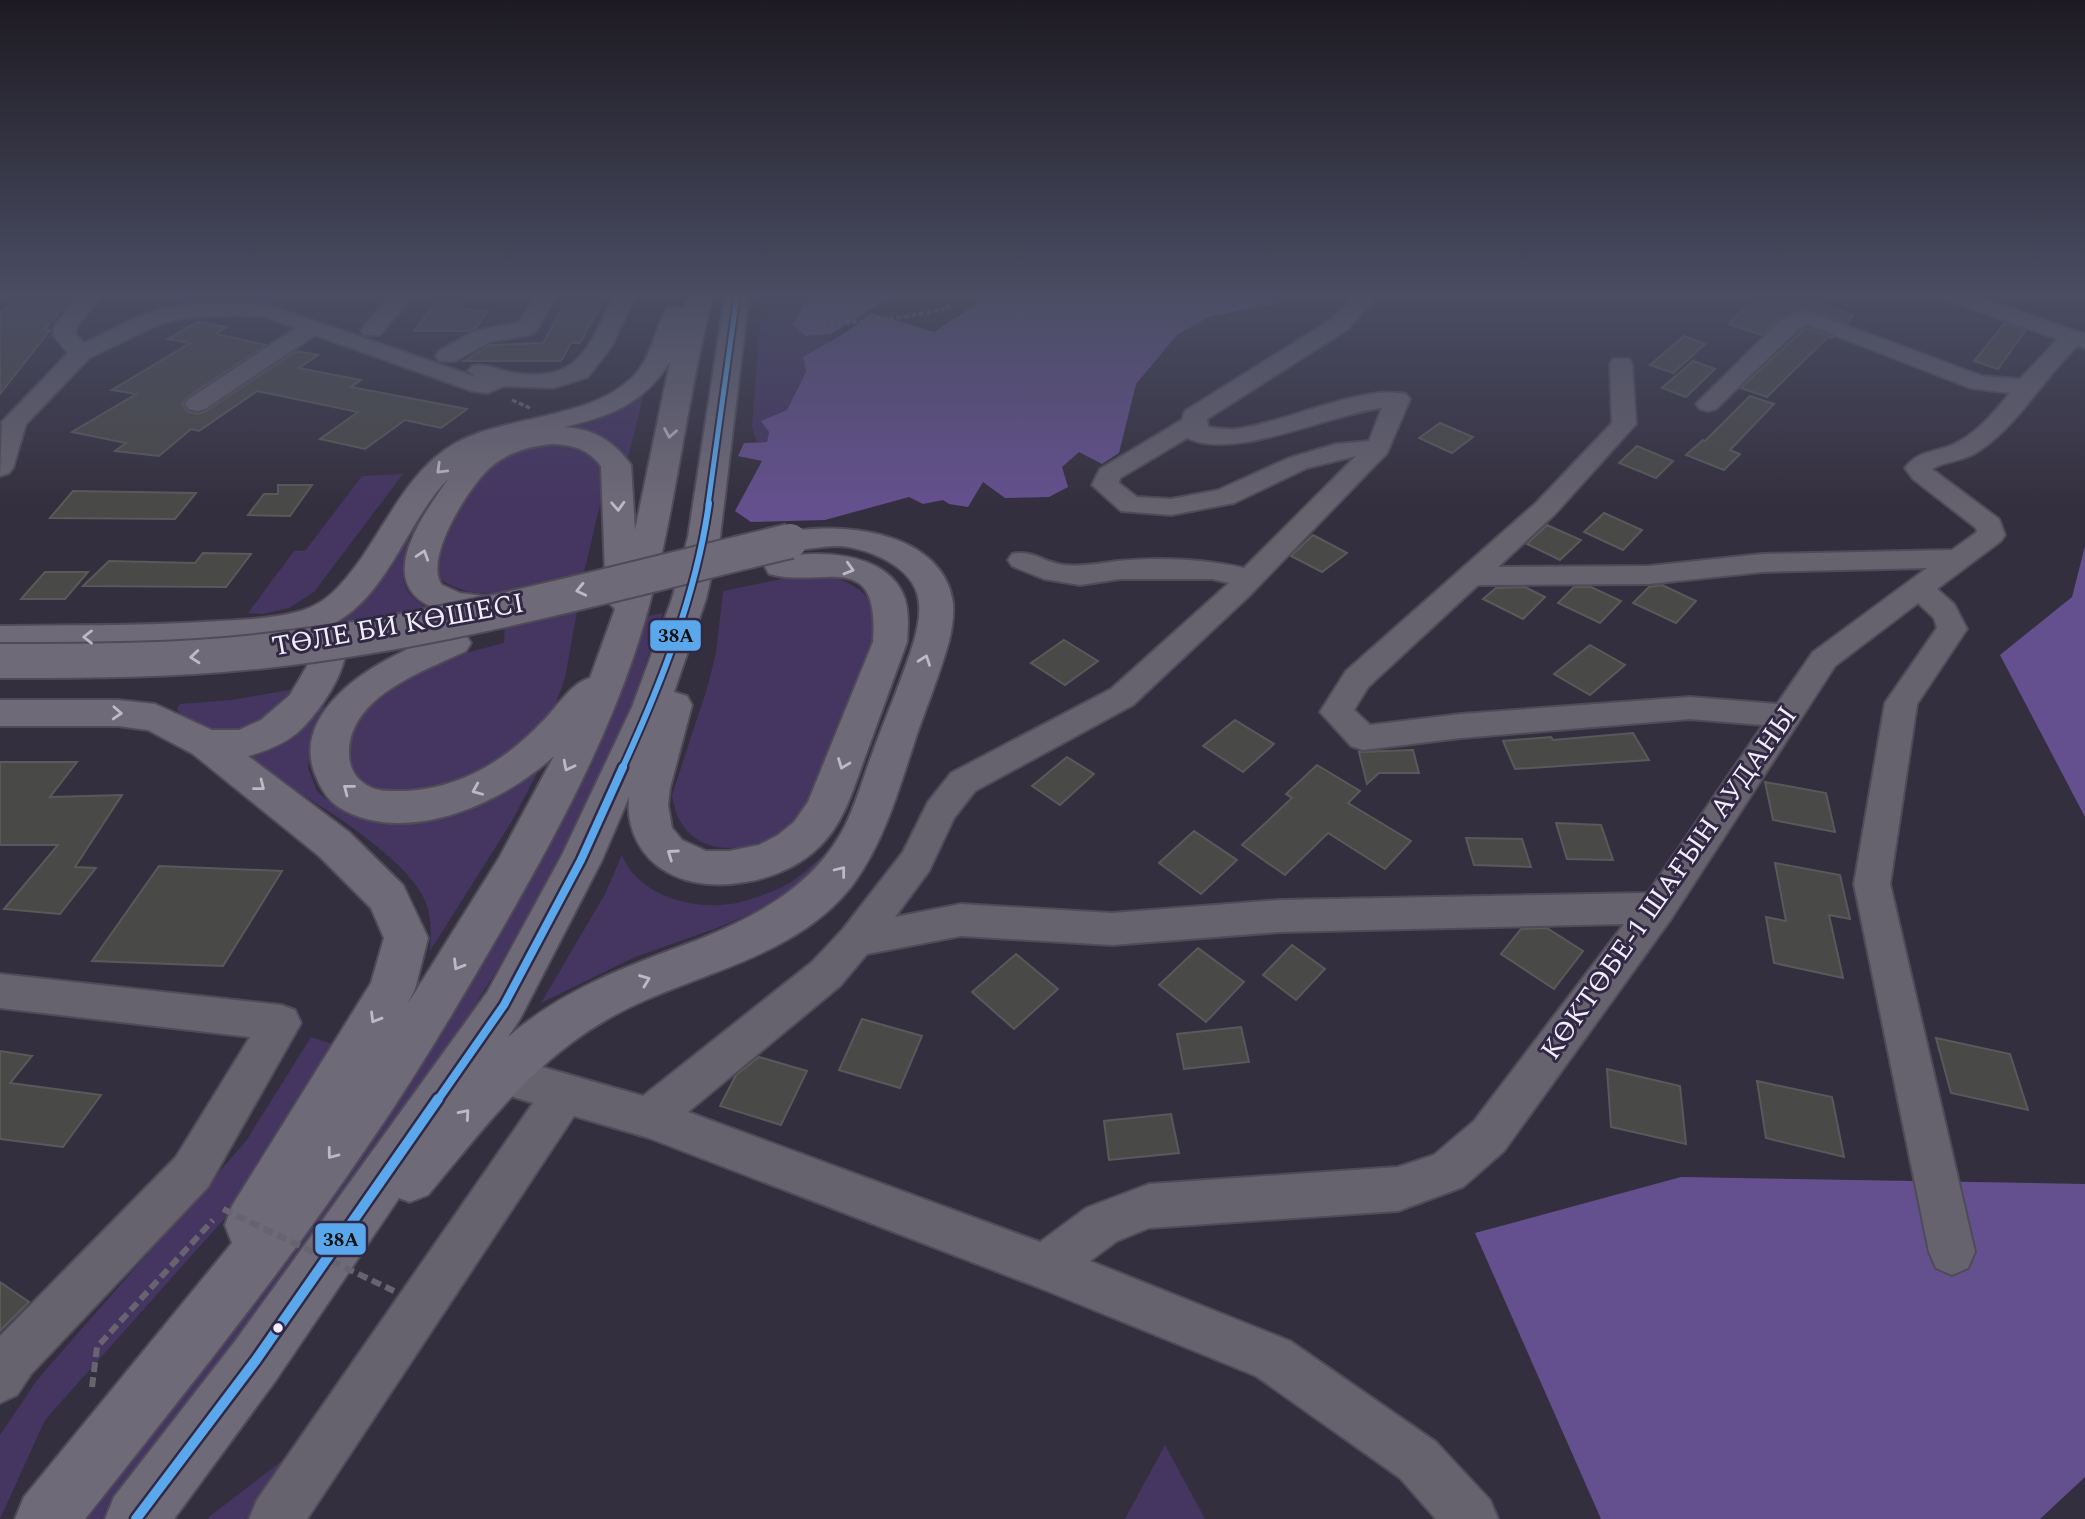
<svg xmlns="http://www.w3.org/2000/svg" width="2085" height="1519" font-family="Spectral,serif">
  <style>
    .green { fill: #443561 }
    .forest { fill: #64508e }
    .building { fill: #494947; stroke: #59595a; stroke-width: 2 }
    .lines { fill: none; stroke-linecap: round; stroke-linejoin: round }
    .minor-casing { stroke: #4f4b58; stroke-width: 4 }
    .major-casing { stroke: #4f4b58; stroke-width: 4 }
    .path-far1 { stroke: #67646f; stroke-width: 3.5; stroke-dasharray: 5 2.5; stroke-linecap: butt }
    .path { stroke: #67646f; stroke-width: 6; stroke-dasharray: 10 5; stroke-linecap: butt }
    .minor { fill: #66626e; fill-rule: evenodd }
    .major { fill: #6f6a78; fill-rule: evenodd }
    .major-bridge-casing { stroke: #4f4b58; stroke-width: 38; stroke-linecap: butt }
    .path-bridge { stroke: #67646f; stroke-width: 6; stroke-dasharray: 10 5; stroke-linecap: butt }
    .major-bridge { stroke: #6f6a78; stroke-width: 34 }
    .bus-1-far3-casing { stroke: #312944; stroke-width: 9 }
    .bus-1-far2-casing { stroke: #312944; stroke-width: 10 }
    .bus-1-far1-casing { stroke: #312944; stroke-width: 13 }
    .bus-1-casing { stroke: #312944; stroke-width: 15 }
    .bus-1-far3 { stroke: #5aa8eb; stroke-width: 5 }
    .bus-1-far2 { stroke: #5aa8eb; stroke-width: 6 }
    .bus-1-far1 { stroke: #5aa8eb; stroke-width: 8 }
    .bus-1 { stroke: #5aa8eb; stroke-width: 10 }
    .oneway { stroke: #bdb9c7 }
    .bus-dot { fill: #f1edfc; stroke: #312944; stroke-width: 2.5 }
    .labels { text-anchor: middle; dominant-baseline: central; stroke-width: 6; stroke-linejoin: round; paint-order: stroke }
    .street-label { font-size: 28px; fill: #f1edfc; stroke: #312944 }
    .line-badge { stroke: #312944; stroke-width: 2.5 }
    .pale-badge-label { font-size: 19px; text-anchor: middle; font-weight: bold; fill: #111 }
  </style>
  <rect width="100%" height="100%" fill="#342f3e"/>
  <g class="green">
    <polygon points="762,295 820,295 804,304 806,336 831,334 828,343 803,357 806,372 787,410 761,421 769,432 767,442 757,442 752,428"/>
    <path d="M645,389L626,466L617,445L598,436L558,429C592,422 618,411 645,389Z"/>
    <path d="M573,443L599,455L606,480L584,572L565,678L549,722L482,781L392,796L368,786L352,770L349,752L352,731L362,711L402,678L450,657L504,643L506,593C479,595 458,593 436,576C436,571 434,564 435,559C440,533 481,469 504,455C524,442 550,444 573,443Z"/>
    <polygon points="403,474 314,592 289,608 263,614 248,613 294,551 305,551 362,476"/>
    <path d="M412,529C403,562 391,592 431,609L333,625V622L374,585Z"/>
    <path d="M824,574C846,580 875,592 876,620C877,646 820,792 802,813C764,858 681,867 672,795L708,685L716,653L723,591L800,575Z"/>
    <polygon points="663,613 612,760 497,970 391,1139 111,1519 83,1519 371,1133 481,965 594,759 648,616"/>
    <path d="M301,688C266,717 246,748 198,724C189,720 180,718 177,708L180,704L231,700Z"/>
    <path d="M326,694L322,722L311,748L308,768L317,791L334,806L364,817L545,758L512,821L430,951C431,934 432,919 426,903C407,851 282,783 234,752Z"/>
    <path d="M825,854L815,873L762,909L717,928L635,957L541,1003L605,894L622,855C639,897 695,911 737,903C751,900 769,893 782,887C798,880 812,864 825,854Z"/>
    <polygon points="311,1037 335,1045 234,1208 45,1420 0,1519 0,1435 37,1380 246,1141"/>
    <polygon points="1165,1445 1205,1519 1125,1519"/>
    <polygon points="291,1454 260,1519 208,1519 210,1516"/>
  </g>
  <g class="forest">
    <polygon points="820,295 891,295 891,297 831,334 806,336 793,325 804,304"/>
    <polygon points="983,295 1120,295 1139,299 1153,295 1252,295 1280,303 1211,316 1177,335 1136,384 1119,453 1102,464 1079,452 1062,467 1068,487 1049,497 1005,498 983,482 968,507 949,504 943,500 923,504 909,497 825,520 751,522 735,511 762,461 738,456 744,443 767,442 769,432 761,421 787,410 806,372 803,357 850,330 871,313 934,332 975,305"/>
    <polygon points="2085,546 2085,817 2000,655 2072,597"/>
    <polygon points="1681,1177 2085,1184 2085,1477 2040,1519 1601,1519 1475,1233"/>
  </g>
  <g class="building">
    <polygon points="47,295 73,295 44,330 50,330 0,394 0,313 16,300 42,299"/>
    <polygon points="442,295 469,295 458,309 488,311 476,328 469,331 414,331"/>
    <polygon points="570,295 606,295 580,343 571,343 561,361 464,361 490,345 543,343"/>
    <polygon points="1761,295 1828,295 1818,304 1853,315 1847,323 1804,308 1780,318 1762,335 1728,324"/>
    <polygon points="197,322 226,327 216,334 266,345 188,397 182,404 188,412 198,414 206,411 296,351 318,355 299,368 361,380 351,387 467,409 441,428 405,420 365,449 320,439 358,412 257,391 199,431 191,429 159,456 115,451 126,443 72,432 136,394 112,390 190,343 168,339"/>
    <polygon points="2005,323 2026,330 1998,369 1974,361"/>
    <polygon points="1806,327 1833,337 1827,338 1767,397 1741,388"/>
    <polygon points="1684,336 1705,344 1673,373 1650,365"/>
    <polygon points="1693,361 1715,369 1686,397 1662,388"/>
    <polygon points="1750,396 1774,404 1730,450 1740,454 1724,470 1686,455 1703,440 1705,441"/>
    <polygon points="1440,423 1473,437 1452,453 1419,438"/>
    <polygon points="1637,446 1673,461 1656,478 1619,463"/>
    <polygon points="278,485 312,485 290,516 248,515 264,494 278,494"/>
    <polygon points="73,491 196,493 175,519 50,518"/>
    <polygon points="1604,513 1642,530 1623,550 1584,532"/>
    <polygon points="1547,525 1581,540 1560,560 1527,544"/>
    <polygon points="1313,535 1347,553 1322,572 1291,556"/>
    <polygon points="203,553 251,554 226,587 83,586 109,561 195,563"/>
    <polygon points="45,572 88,572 65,599 21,599"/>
    <polygon points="1662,585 1696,601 1676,623 1633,603 1649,587"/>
    <polygon points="1525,587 1545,597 1523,619 1483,599 1496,588"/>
    <polygon points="1574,587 1591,587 1621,601 1600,623 1558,603"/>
    <polygon points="1064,640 1098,661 1065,685 1031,663"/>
    <polygon points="1590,645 1625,665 1590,695 1554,674"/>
    <polygon points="1235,720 1274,744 1243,772 1203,746"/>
    <polygon points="1633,733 1649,760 1515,769 1503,741 1551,737 1553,740"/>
    <polygon points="1413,750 1419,773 1379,773 1367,784 1359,752"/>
    <polygon points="1067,757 1094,774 1060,805 1032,786"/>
    <polygon points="0,762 77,762 50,797 122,795 75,867 96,868 60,914 4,909 58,845 0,845"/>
    <polygon points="1317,765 1360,791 1348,803 1411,841 1385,869 1328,833 1285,875 1242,845 1292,798 1286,794"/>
    <polygon points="1765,782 1826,793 1835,832 1773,820"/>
    <polygon points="1556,823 1601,825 1613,860 1567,859"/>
    <polygon points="1194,831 1237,860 1201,894 1159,863"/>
    <polygon points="1466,838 1522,839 1531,867 1474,865"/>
    <polygon points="1775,863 1840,875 1850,919 1829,915 1843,978 1774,963 1766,917 1786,921"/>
    <polygon points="159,866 282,871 223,966 92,961"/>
    <polygon points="1547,928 1583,951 1554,989 1501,954 1521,929"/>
    <polygon points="1292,945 1325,969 1296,1000 1263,975"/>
    <polygon points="1198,948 1244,982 1206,1022 1159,985"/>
    <polygon points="1016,954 1058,989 1014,1029 972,992"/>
    <polygon points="862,1019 922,1036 900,1088 839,1070"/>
    <polygon points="1241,1027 1249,1062 1184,1069 1177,1034"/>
    <polygon points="1936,1038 2010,1054 2028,1110 1951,1093"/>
    <polygon points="0,1051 32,1056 10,1083 101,1095 63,1147 0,1139"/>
    <polygon points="759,1057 807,1071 781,1125 720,1106 736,1075"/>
    <polygon points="1607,1069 1680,1086 1686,1144 1611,1127"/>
    <polygon points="1757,1081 1832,1097 1844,1157 1766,1138"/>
    <polygon points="1171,1114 1179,1153 1109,1160 1104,1121"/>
    <polygon points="0,1282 29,1302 0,1331"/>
  </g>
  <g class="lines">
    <defs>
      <g id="minor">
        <path d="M80,295H102L77,326L75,334L84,343C104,334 123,323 143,315C182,300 228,302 268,305L476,377L468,371L472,366C486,363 500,371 514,373C582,383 588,345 615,295H636L611,347L588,377L553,388L504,386L488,393L472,391L315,335L205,409L197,411L189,409L185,404L189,399L296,328L265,317L233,315L184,318L159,324L89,358L26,424L13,468L9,473L0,476L2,422L68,353L53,335L55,325Z"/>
        <polygon points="391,295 413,295 380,335 364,335 361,330"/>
        <polygon points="536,295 557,295 536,331 529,335 489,342 455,361 439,361 436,356 439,351 475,331 520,322"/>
        <path d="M1350,295H1370L1371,303L1348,329L1207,419L1208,427C1217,428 1227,430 1236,429C1281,424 1364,384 1406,394L1410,399L1387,453L1249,596L1133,705L975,791L954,818L929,871L895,917L961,904L1112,913L1280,900L1648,893L1763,725L1690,719L1461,738L1363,750L1351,746L1320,712L1346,671L1537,502L1612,423L1610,364L1613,359H1629L1632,364L1636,424L1555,514L1498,567L1649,566L1762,554L1952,550L1977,532L1976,528L1913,479L1905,468C1918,449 1940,453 1958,442C1979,431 1995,411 2010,393L1970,388L1806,324L1797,330L1716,409L1708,411L1700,409L1696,404L1781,320L1805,310L1982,376L2020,379L2058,339L1945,299L1941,295H1972L2085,334V348L2077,346C2044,378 2015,429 1977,452C1964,461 1945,461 1932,469L1999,519L2005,535L2001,541L1937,589L1954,604L1967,629L1917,704L1890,884L1975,1252L1968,1268L1952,1275L1936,1268L1929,1252L1854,884L1885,703L1937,628L1934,618L1918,603L1835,666L1671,919L1504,1151L1463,1187L1398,1211L1149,1228L1117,1241L1090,1261L1290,1341L1436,1442L1490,1500L1498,1519H1436L1400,1478L1256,1376L1045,1290L649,1138L574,1116L307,1519H249L257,1500L533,1103L468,1083L462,1069L468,1055L483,1050L643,1096L812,962L843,929L903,852L928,802L951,773L1111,689L1229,583L1212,579H1120L1080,585L1044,579L1012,566L1008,560L1012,554C1032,549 1045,563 1064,565C1083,567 1100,563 1118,561C1159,557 1204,559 1244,568L1356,456L1307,468L1234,503L1171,515L1121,511L1092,485L1100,469L1182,420L1185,411L1332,319L1349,302ZM1382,408L1369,441L1336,444L1289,458L1218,490L1171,499L1137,497L1119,483L1120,478L1187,438C1235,461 1329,414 1382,408ZM1927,568L1813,652L1777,704L1690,697L1461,714L1370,725L1354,710L1368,687L1478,585L1649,584L1762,572ZM1624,924L1474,1121L1434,1155L1398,1167L1149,1184L1086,1208L1040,1242L688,1112L840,986L867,954L961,936L1112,945L1280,932Z"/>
        <polygon points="0,974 281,1005 295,1010 301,1023 208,1187 31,1374 17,1395 0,1403 0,1336 176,1157 250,1037 0,1008"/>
      </g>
      <g id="major">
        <path d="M689,295H713C682,415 674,540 633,658C599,757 547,851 495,941C455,1010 414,1079 369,1144C281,1274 182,1396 85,1519H15L24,1497L232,1243L225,1225L232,1206L371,983L384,938L371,908L319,856L193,754L148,730L118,726H0V700H118L155,704L212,730H239L261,720L290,695L307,666L309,644L290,637L196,646L0,650V626C67,625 135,626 202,622C233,620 267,620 297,612C314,608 330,597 341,584C381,541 401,475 454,444C508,413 598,421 639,370C653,351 655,327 668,308L677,306L685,308ZM670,362L635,530L631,465C614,441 594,429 564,427C611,416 643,404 670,362ZM553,444C573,445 588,449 601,466L606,600L615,609L590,678C571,683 558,706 544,720C506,760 462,788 406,791C395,791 380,792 370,787C356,780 349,768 349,753C349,696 424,671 466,651L471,643L466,635C442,628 414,646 392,657C351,678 294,721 315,774C320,787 327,800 340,808C407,847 503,803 554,756L499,858L407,1005L415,989L428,938L403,885L349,832L248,756C266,751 282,745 297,733C317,717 373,641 329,626C389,597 404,524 449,478C419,520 368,591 446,612C468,617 494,622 516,616L521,608L516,600L460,593L442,585C422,559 471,483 492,466C510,451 531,446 553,444Z"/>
        <path d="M725,295H749L720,537L706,599L674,692L687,696L692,705L670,788L668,805L672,828L682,840L706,851H729L759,845L778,835L794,822L808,802L873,642C880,546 824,589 769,574L765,567L769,560C811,549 888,549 905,599C909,613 908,627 907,642C893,680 879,719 865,757C854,787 844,823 820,846C800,866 772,878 745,882C719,887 690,885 667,872C640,857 626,828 629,797L602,860L520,1019L508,1037C561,991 622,968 687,944C750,920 813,889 845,826C857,801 865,772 875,746C888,711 903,677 914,641C918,626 922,609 917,593C908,564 865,547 837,546C818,546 798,553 779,548L774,541L779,534C835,520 943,529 953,603C954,616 952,629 949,641C940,674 927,705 916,737C900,786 885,840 854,883C793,964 682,973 601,1023C530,1065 480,1133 428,1195L410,1202L399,1198L276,1380L174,1519H105L114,1497L236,1340L488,991L562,855L632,707L672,599L688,537Z"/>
      </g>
    </defs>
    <use href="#minor" class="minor-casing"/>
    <use href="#major" class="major-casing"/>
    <g class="path-far1">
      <polyline points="822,325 905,317 949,308 941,295"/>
      <polyline points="512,400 530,408"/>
    </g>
    <polyline class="path" points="92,1387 97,1347 213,1220"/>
    <use href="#minor" class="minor"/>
    <use href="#major" class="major"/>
    <defs>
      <path id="major-bridge" d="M0,661C89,661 177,661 265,651C443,632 617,582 790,541"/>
    </defs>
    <use href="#major-bridge" class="major-bridge-casing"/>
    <polyline class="path-bridge" points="223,1209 394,1291"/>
    <use href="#major-bridge" class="major-bridge"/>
    <defs>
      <polyline id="bus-1-far3" points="708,505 737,295"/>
      <path id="bus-1-far2" d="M622,769C661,684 696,596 709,503"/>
      <polyline id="bus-1-far1" points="437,1101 504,1005 581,860 623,767"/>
      <polyline id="bus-1" points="136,1519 256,1360 438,1099"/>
    </defs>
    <use href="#bus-1-far3" class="bus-1-far3-casing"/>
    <use href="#bus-1-far2" class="bus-1-far2-casing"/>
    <use href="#bus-1-far1" class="bus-1-far1-casing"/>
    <use href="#bus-1" class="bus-1-casing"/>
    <use href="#bus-1-far3" class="bus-1-far3"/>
    <use href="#bus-1-far2" class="bus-1-far2"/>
    <use href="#bus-1-far1" class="bus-1-far1"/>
    <use href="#bus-1" class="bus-1"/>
  </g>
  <defs><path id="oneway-chevron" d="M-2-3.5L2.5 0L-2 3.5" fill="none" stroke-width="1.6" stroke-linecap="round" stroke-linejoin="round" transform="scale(1.75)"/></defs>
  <g class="oneway">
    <use href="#oneway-chevron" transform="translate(670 433) rotate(100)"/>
    <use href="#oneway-chevron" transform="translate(441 469) rotate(136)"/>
    <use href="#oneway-chevron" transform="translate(618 506) rotate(87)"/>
    <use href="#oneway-chevron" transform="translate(423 555) rotate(-72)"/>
    <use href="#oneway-chevron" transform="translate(849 569) rotate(16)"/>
    <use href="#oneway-chevron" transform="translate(581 590) rotate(167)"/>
    <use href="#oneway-chevron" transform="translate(88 637) rotate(180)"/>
    <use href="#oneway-chevron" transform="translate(195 657) rotate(175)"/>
    <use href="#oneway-chevron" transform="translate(925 660) rotate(-70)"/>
    <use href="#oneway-chevron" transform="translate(117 713) rotate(3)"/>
    <use href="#oneway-chevron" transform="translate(843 764) rotate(111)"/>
    <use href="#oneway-chevron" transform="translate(568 766) rotate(117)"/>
    <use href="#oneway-chevron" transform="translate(260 786) rotate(38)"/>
    <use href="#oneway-chevron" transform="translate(348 789) rotate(-142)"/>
    <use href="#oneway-chevron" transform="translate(477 790) rotate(157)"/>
    <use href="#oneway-chevron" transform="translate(672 854) rotate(-145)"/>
    <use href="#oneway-chevron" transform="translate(841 871) rotate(-52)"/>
    <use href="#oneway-chevron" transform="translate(458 965) rotate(121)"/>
    <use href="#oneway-chevron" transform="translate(645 980) rotate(-21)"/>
    <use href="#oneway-chevron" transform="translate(375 1018) rotate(121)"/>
    <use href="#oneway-chevron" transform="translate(465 1114) rotate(-49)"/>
    <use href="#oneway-chevron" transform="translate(332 1154) rotate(127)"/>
  </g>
  <linearGradient id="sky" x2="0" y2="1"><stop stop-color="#1d1a22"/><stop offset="0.58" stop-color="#4a4d63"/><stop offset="1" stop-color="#4a4d63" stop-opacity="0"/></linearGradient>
  <rect width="2085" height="507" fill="url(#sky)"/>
  <circle class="bus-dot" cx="278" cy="1328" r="6"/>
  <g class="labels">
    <g class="street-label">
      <text transform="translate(398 625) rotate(-10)">ТӨЛЕ БИ КӨШЕСІ</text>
      <text transform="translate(1669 883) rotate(-55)">КӨКТӨБЕ-1 ШАҒЫН АУДАНЫ</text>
    </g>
  </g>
  <g class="line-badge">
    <rect x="649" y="619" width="53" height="33" rx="7" fill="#5aa8eb"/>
    <rect x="314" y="1222" width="53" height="34" rx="7" fill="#5aa8eb"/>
  </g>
  <g class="pale-badge-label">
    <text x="676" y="642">38А</text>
    <text x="341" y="1246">38А</text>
  </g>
</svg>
